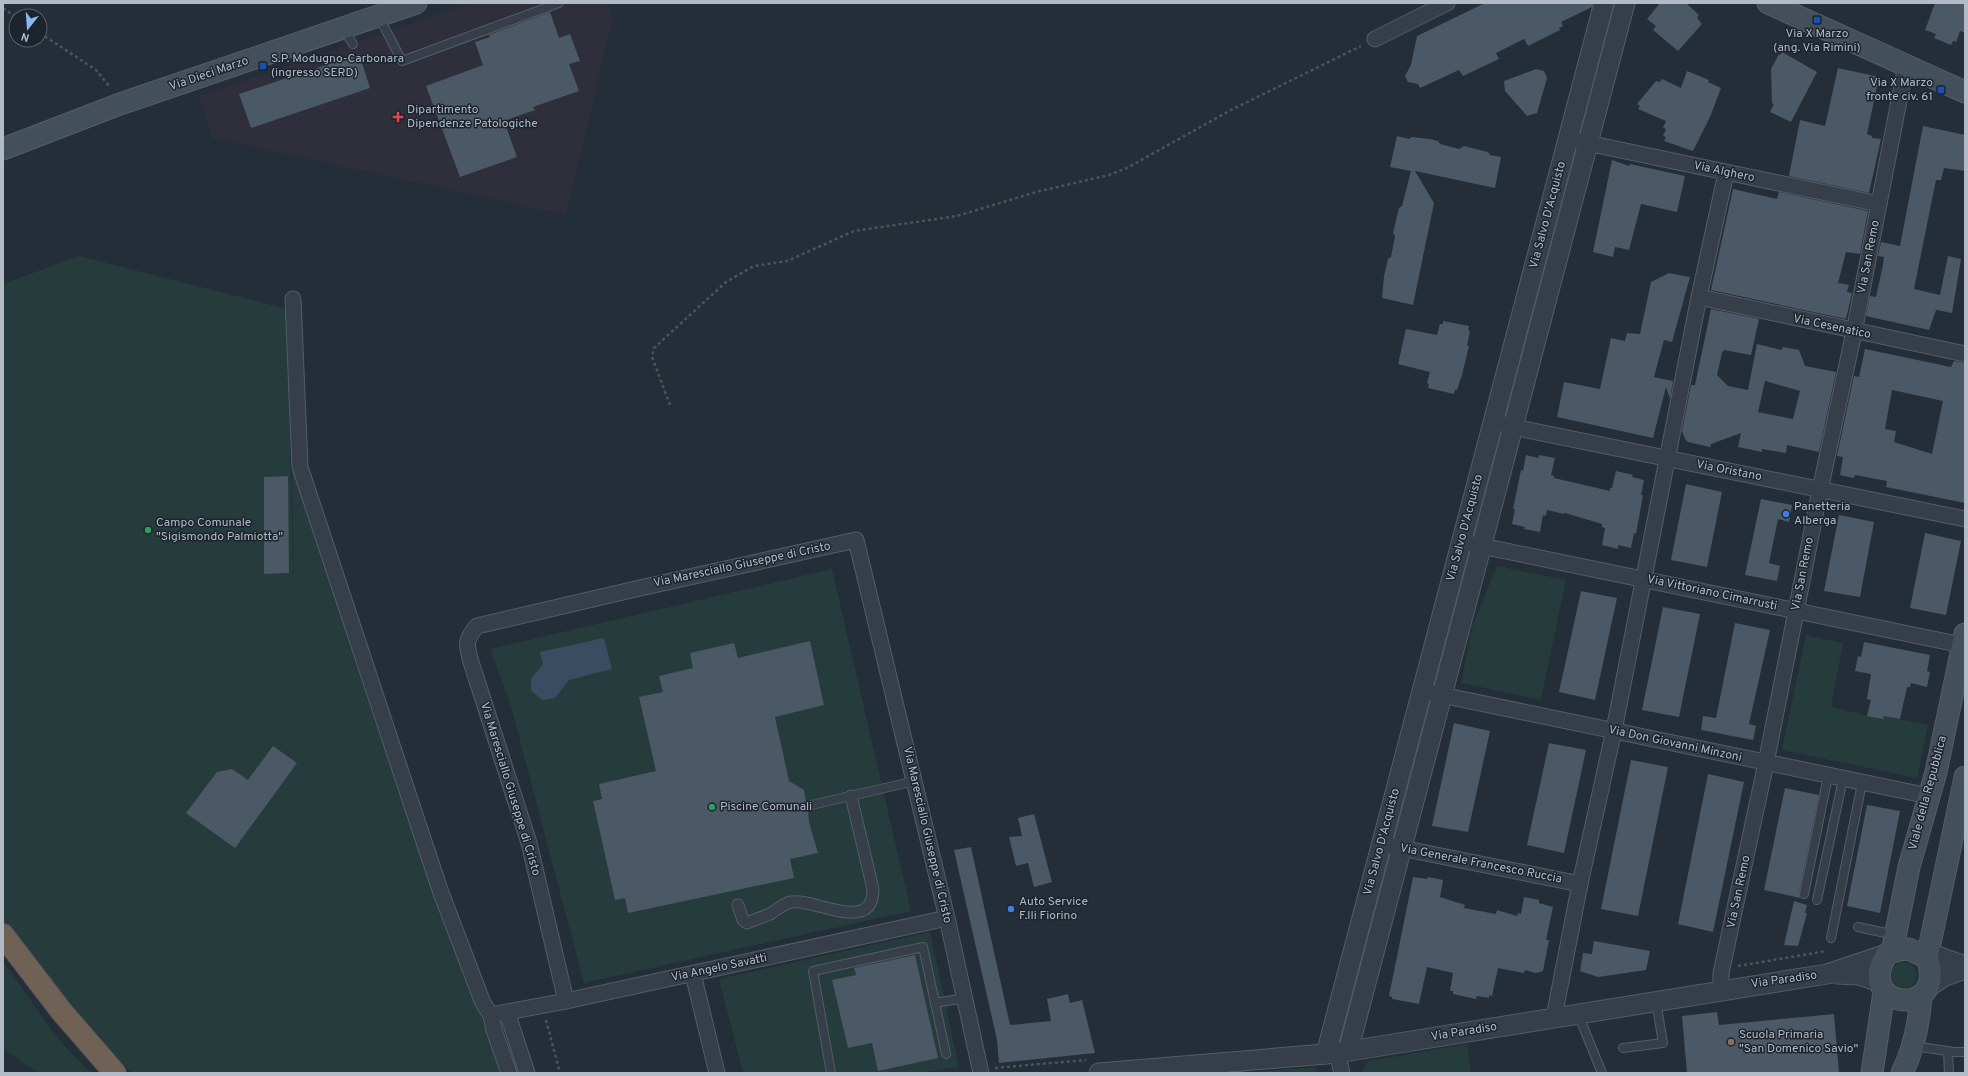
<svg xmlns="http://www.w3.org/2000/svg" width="1968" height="1076" font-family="Overpass,sans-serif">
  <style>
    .medical { fill: #2f2e3b }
    .green { fill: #263b3b }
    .water { fill: #394d62 }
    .building { fill: #4b5865; fill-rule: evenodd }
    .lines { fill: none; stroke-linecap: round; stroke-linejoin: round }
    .service-casing { stroke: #545d67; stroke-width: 10 }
    .pedestrian-casing { stroke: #545d67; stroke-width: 13 }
    .minor-casing { stroke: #545d67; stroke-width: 17 }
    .tertiary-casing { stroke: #545d67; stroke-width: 21 }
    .secondary-casing { stroke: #545d67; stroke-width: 23 }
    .motorway-casing { stroke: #414a54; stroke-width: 24 }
    .path { stroke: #445859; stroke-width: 2.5; stroke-dasharray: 3 3; stroke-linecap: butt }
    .service { stroke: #363f49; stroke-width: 8 }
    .pedestrian { stroke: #363f49; stroke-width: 11 }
    .minor { stroke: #363f49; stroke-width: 15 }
    .tertiary { stroke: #363f49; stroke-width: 19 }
    .secondary { stroke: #444f5c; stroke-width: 21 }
    .motorway { stroke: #6f6254; stroke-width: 22 }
    .transit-dot { fill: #1a4fb4; stroke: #1c242e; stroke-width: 1.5 }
    .health-dot { fill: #e0444e; stroke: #1c242e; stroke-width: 1.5 }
    .shop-dot { fill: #3f7fe0; stroke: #1c242e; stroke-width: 1.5 }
    .leisure-dot { fill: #2e9e5b; stroke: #1c242e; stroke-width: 1.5 }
    .education-dot { fill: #8d6e63; stroke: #1c242e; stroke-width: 1.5 }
    .labels { text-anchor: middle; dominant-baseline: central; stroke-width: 3; stroke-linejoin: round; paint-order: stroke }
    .poi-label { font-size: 12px; fill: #b1bac5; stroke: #1c242e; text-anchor: start }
    .street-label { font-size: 12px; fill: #b1bac5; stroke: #1c242e }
  </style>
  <rect width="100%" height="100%" fill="#232e39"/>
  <polygon class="medical" points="471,3 607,3 613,18 566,215 212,138 199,96"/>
  <g class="green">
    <path d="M79,256L287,309L294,603L292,466L395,780L504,1073H132C85,1026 43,974 3,921V284Z"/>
    <polygon points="1497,566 1566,580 1541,700 1461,683 1473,624"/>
    <polygon points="832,569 911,911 584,983 510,703 490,649"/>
    <polygon points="1806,635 1843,643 1831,707 1883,719 1884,716 1928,725 1917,778 1782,750"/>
    <polygon points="930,932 959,1067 918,1073 743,1073 719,979"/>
    <polygon points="3,961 55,1035 90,1073 39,1073 3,1049"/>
    <circle cx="1904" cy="975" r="13"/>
    <polygon points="1467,1044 1471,1073 1362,1073 1368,1061"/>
    <polygon points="1314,1067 1317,1073 1244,1073"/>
  </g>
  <polygon class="water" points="604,638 612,669 569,680 555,698 543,700 531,691 531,679 543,664 540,652"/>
  <g class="building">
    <polygon points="1485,3 1593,3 1592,7 1561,22 1563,26 1559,28 1560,30 1528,46 1524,39 1496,53 1499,59 1463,76 1459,70 1420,88 1418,84 1408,82 1405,76 1411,65 1417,36"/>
    <polygon points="1660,3 1686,3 1699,15 1697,18 1702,24 1678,51 1653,30 1656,26 1647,19"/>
    <polygon points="1935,3 1965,3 1965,33 1960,31 1956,42 1953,41 1951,45 1934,38 1936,34 1925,30"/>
    <polygon points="550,12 559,38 570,34 580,61 569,64 579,91 533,107 535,110 504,121 517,157 460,177 426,86 483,65 475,42 490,37 489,35"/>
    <polygon points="1782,52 1817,72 1791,122 1770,112 1774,104 1772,103 1771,69 1779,54 1780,55"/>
    <polygon points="359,54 370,88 251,128 239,94"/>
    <polygon points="1838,68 1879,77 1867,134 1872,136 1872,138 1881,139 1869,193 1789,176 1800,120 1825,126"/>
    <polygon points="1536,69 1544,71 1547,78 1537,113 1527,116 1505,91 1504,81"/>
    <polygon points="1687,71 1709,80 1708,82 1721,88 1710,117 1693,151 1664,141 1666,137 1663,136 1666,129 1663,128 1666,121 1638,109 1640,106 1637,104 1656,81 1660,82 1662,79 1681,88"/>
    <polygon points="1923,126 1965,135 1965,171 1944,168 1941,180 1936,180 1914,289 1940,295 1948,256 1961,259 1952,313 1936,310 1929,330 1866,316 1870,296 1876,297 1883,265 1884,257 1878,256 1881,242 1900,246"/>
    <polygon points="1397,136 1409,139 1412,137 1430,139 1438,141 1440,144 1459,149 1464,146 1488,152 1490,155 1501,157 1495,188 1415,171 1434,203 1413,305 1382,298 1384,276 1388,259 1391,257 1395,236 1393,233 1399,208 1402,206 1411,171 1390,167"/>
    <polygon points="1612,160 1629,166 1630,164 1685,176 1677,212 1641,204 1629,250 1615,247 1613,257 1593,252"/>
    <polygon points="1733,189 1777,199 1779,192 1868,211 1860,254 1846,252 1838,283 1849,285 1847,292 1852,293 1846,319 1711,290"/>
    <polygon points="1669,273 1690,277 1672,342 1664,340 1654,377 1673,381 1670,399 1666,387 1653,438 1557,417 1564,382 1600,389 1611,338 1625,341 1627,333 1640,334 1651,282"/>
    <path d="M1711,309L1759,319L1751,355L1724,350L1722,353L1717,375L1728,386L1748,390L1757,344L1781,350L1783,347L1799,350L1805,366L1836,372L1819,452L1787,445L1786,453L1762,449V452L1738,447L1741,433L1711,444L1710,447L1688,442L1685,439L1682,431L1691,385H1695ZM1765,381L1800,391L1793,419L1758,412Z"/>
    <polygon points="1443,321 1469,326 1468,330 1470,331 1467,346 1469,346 1462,375 1457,390 1455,390 1454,394 1428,388 1429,384 1427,383 1430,372 1398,364 1406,329 1437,335 1440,324 1443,324"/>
    <path d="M1865,349L1951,367L1954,361L1965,363V503L1886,487L1887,481L1855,475L1854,478L1840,475L1843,457L1837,456L1854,376L1859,377ZM1892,390L1943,401L1932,454L1894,442L1896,431L1885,429Z"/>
    <polygon points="1526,455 1538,458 1539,455 1555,458 1551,475 1554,476 1554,478 1610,491 1610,488 1612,488 1616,471 1633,475 1632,477 1644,480 1641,495 1643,495 1636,534 1634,533 1631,548 1618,545 1618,549 1602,545 1605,528 1602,527 1602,524 1565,513 1564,514 1547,510 1546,516 1543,515 1540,532 1524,529 1525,527 1512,524 1515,509 1513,509 1521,470 1523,471"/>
    <polygon points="288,476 289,573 264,574 264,477"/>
    <polygon points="1686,484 1722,492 1707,567 1671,560"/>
    <polygon points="1761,499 1792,505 1789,522 1778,519 1769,563 1780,566 1777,581 1745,575"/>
    <polygon points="1839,515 1874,522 1860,597 1824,591"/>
    <polygon points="1925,533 1961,541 1946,615 1910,608"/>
    <polygon points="1581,591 1617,598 1595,700 1559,692"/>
    <polygon points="1663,607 1700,614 1679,717 1642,710"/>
    <polygon points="1735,623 1770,630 1749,724 1756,726 1753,740 1701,730 1703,716 1716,718"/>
    <polygon points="810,641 824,705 775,717 789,781 804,790 806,801 803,802 802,807 803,810 808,811 809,822 818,853 790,859 794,878 628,913 625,898 615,900 593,801 602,799 599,784 656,771 639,697 663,692 659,676 693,668 690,653 734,643 738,658"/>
    <polygon points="1864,642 1930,655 1927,671 1930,672 1927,687 1911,683 1910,687 1907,687 1900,719 1884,716 1883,719 1867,716 1871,700 1867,699 1871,674 1855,671 1858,656 1861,657"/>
    <polygon points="1454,723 1490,731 1468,832 1432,826"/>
    <polygon points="1549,743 1586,750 1564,853 1527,845"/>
    <polygon points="273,746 297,763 235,848 186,813 217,772 232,769 248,780"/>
    <polygon points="1631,760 1668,767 1638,916 1601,909"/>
    <polygon points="1708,774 1744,782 1713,932 1678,924"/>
    <polygon points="1785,788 1819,795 1799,893 1800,898 1764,890"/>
    <polygon points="1867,805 1900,811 1880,913 1847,906"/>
    <polygon points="1034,814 1052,882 1034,887 1028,863 1016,866 1009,837 1022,836 1018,818"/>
    <polygon points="971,847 1010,1025 1051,1021 1047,999 1068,994 1070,1003 1082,1000 1095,1053 999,1063 997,1040 954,850"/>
    <polygon points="1413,877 1427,879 1428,877 1443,880 1440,897 1465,905 1464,908 1496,914 1497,910 1517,916 1518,913 1521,914 1524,897 1539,900 1539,903 1553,907 1546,940 1549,940 1543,971 1536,973 1525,970 1524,973 1498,968 1492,996 1489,995 1489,998 1477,996 1476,999 1453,994 1453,991 1450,991 1453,973 1427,967 1419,1004 1392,999 1392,997 1389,996"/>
    <polygon points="1794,901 1807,905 1805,913 1807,913 1798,946 1784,945"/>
    <polygon points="1594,941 1650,951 1646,970 1598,977 1580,971 1583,953 1592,954"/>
    <polygon points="915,955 938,1058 878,1071 872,1043 848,1048 832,980 856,975 854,968"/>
    <polygon points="1717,1012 1719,1025 1834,1014 1839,1073 1687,1073 1682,1016"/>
  </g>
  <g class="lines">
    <defs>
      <g id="service">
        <polyline points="379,17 402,61 559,3"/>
        <polyline points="343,29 353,44"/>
        <polyline points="807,806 915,781"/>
        <polyline points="1804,894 1828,776"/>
        <polyline points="1817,900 1843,779"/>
        <polyline points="1858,927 1895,935"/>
        <polyline points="1831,938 1862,783"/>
        <polyline points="935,1003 965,998"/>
        <polyline points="1578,1014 1602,1073"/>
        <polyline points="1914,1046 1954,1052 1965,1052"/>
        <polyline points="1623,1048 1663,1043 1656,1001"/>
        <polyline points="1948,1052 1949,1073"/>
        <polyline points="831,1073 813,971 923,947 946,1054"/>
      </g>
      <path id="pedestrian" d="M738,905L743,920L747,923C754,920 762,917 770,914C777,910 784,903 791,902C815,898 873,935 873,889L851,796"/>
      <g id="minor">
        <polyline points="1375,39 1447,3"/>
        <polyline points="1568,139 1879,204"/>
        <polyline points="1699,297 1965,354"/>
        <polyline points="293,299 300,467 440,890 483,1003 491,1015 494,1030 509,1073"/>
        <polyline points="1493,421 1513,427 1965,519"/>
        <polyline points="1472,544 1962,645"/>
        <polyline points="1422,691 1929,796"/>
        <polyline points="1381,844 1580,884"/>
        <polyline points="693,974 717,1073"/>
        <polyline points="1721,990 1721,973 1766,763 1820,490 1854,332 1906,65"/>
        <path d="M566,1001L529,843L471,662C466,644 465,640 477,626L640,588L856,540L947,918L981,1073"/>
        <polyline points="507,1012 527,1073"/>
        <polyline points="491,1015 566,1001 947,918"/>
        <polyline points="1554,1017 1580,884 1614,730 1699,297 1726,173"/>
        <polyline points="1337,1053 1342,1073"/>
      </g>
      <g id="tertiary">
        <polyline points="1927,958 1937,956 1965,966"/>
        <polyline points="1837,974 1859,975 1880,982"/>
        <polyline points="1927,988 1943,977 1965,969"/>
        <polyline points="1348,1051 1625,3"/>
        <polyline points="1326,1054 1604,3"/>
        <polyline points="1099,1073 1337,1053 1827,974 1887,954"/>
      </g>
      <g id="secondary">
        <polyline points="1768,3 1965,92"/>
        <polyline points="3,149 120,104 416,3"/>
        <path d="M1909,949L1927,958C1949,1020 1852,1009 1887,954L1899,950Z"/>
        <polyline points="1892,952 1909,867 1936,772 1965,634"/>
        <polyline points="1927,958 1965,777"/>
        <polyline points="1872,1073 1884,992"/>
        <path d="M1902,1073C1914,1049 1919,1023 1921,996"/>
      </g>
      <polyline id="motorway" points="3,935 62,1012 115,1073"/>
    </defs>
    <use href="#service" class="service-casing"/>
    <use href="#pedestrian" class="pedestrian-casing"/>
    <use href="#minor" class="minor-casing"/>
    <use href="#tertiary" class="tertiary-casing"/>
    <use href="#secondary" class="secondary-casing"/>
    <use href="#motorway" class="motorway-casing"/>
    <g class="path">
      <polyline points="3,8 16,17"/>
      <polyline points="40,33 96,70 110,87"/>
      <polyline points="670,405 652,357 654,348 726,282 754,266 787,261 854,231 957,216 1036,192 1109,175 1127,168 1231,110 1361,46"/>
      <polyline points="1738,966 1826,951"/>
      <polyline points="546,1020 560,1073"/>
      <polyline points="995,1068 1086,1060"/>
    </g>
    <use href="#service" class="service"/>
    <use href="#pedestrian" class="pedestrian"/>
    <use href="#minor" class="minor"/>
    <use href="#tertiary" class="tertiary"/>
    <use href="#secondary" class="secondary"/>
    <use href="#motorway" class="motorway"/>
  </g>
  <g class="transit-dot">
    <rect x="1813" y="16" width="8" height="8" rx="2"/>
    <rect x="259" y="62" width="8" height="8" rx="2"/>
    <rect x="1937" y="86" width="8" height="8" rx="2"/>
  </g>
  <path class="health-dot" d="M396 111h4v4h4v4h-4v4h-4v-4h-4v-4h4z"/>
  <g class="shop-dot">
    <circle cx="1786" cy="514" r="4"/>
    <circle cx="1011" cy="909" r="4"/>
  </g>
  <g class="leisure-dot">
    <circle cx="148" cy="530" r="4"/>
    <circle cx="712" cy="807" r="4"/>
  </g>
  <circle class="education-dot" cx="1731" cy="1042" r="4"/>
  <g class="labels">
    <g class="poi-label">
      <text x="1817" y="34" text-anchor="middle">Via X Marzo<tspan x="1817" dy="14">(ang. Via Rimini)</tspan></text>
      <text x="271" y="59">S.P. Modugno-Carbonara<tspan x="271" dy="14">(ingresso SERD)</tspan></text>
      <text x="1933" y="83" text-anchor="end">Via X Marzo<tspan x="1933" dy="14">fronte civ. 61</tspan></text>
      <text x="407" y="110">Dipartimento<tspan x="407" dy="14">Dipendenze Patologiche</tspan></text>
      <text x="1794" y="507">Panetteria<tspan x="1794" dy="14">Alberga</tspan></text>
      <text x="156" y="523">Campo Comunale<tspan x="156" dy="14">"Sigismondo Palmiotta"</tspan></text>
      <text x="720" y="807">Piscine Comunali</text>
      <text x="1019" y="902">Auto Service<tspan x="1019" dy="14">F.lli Fiorino</tspan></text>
      <text x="1739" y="1035">Scuola Primaria<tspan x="1739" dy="14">"San Domenico Savio"</tspan></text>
    </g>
    <g class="street-label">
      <text transform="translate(209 74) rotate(-19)">Via Dieci Marzo</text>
      <text transform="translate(1724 172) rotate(12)">Via Alghero</text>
      <text transform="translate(1548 215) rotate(-75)">Via Salvo D'Acquisto</text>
      <text transform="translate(1869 257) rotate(-79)">Via San Remo</text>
      <text transform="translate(1832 327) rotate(12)">Via Cesenatico</text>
      <text transform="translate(1729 471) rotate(11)">Via Oristano</text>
      <text transform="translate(1465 528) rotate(-75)">Via Salvo D'Acquisto</text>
      <text transform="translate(742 565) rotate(-12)">Via Maresciallo Giuseppe di Cristo</text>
      <text transform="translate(1803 574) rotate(-79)">Via San Remo</text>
      <text transform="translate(1712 593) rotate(12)">Via Vittoriano Cimarrusti</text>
      <text transform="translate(1675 744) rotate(12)">Via Don Giovanni Minzoni</text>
      <text transform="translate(510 789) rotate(73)">Via Maresciallo Giuseppe di Cristo</text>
      <text transform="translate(1928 793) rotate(-75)">Viale della Repubblica</text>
      <text transform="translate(927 835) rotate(77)">Via Maresciallo Giuseppe di Cristo</text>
      <text transform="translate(1382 842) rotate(-75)">Via Salvo D'Acquisto</text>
      <text transform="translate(1481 864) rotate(11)">Via Generale Francesco Ruccia</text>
      <text transform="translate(1739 892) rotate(-78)">Via San Remo</text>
      <text transform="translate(719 968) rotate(-12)">Via Angelo Savatti</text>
      <text transform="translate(1784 980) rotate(-8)">Via Paradiso</text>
      <text transform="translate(1464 1032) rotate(-9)">Via Paradiso</text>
    </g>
  </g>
  <rect width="1968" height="1076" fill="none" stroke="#b1bac5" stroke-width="8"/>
  <g transform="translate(28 28) rotate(197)"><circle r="19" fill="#1c242e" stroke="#58606a"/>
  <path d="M0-3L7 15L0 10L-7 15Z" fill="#89b9f3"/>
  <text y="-6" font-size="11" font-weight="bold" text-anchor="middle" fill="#b1bac5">N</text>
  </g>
</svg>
